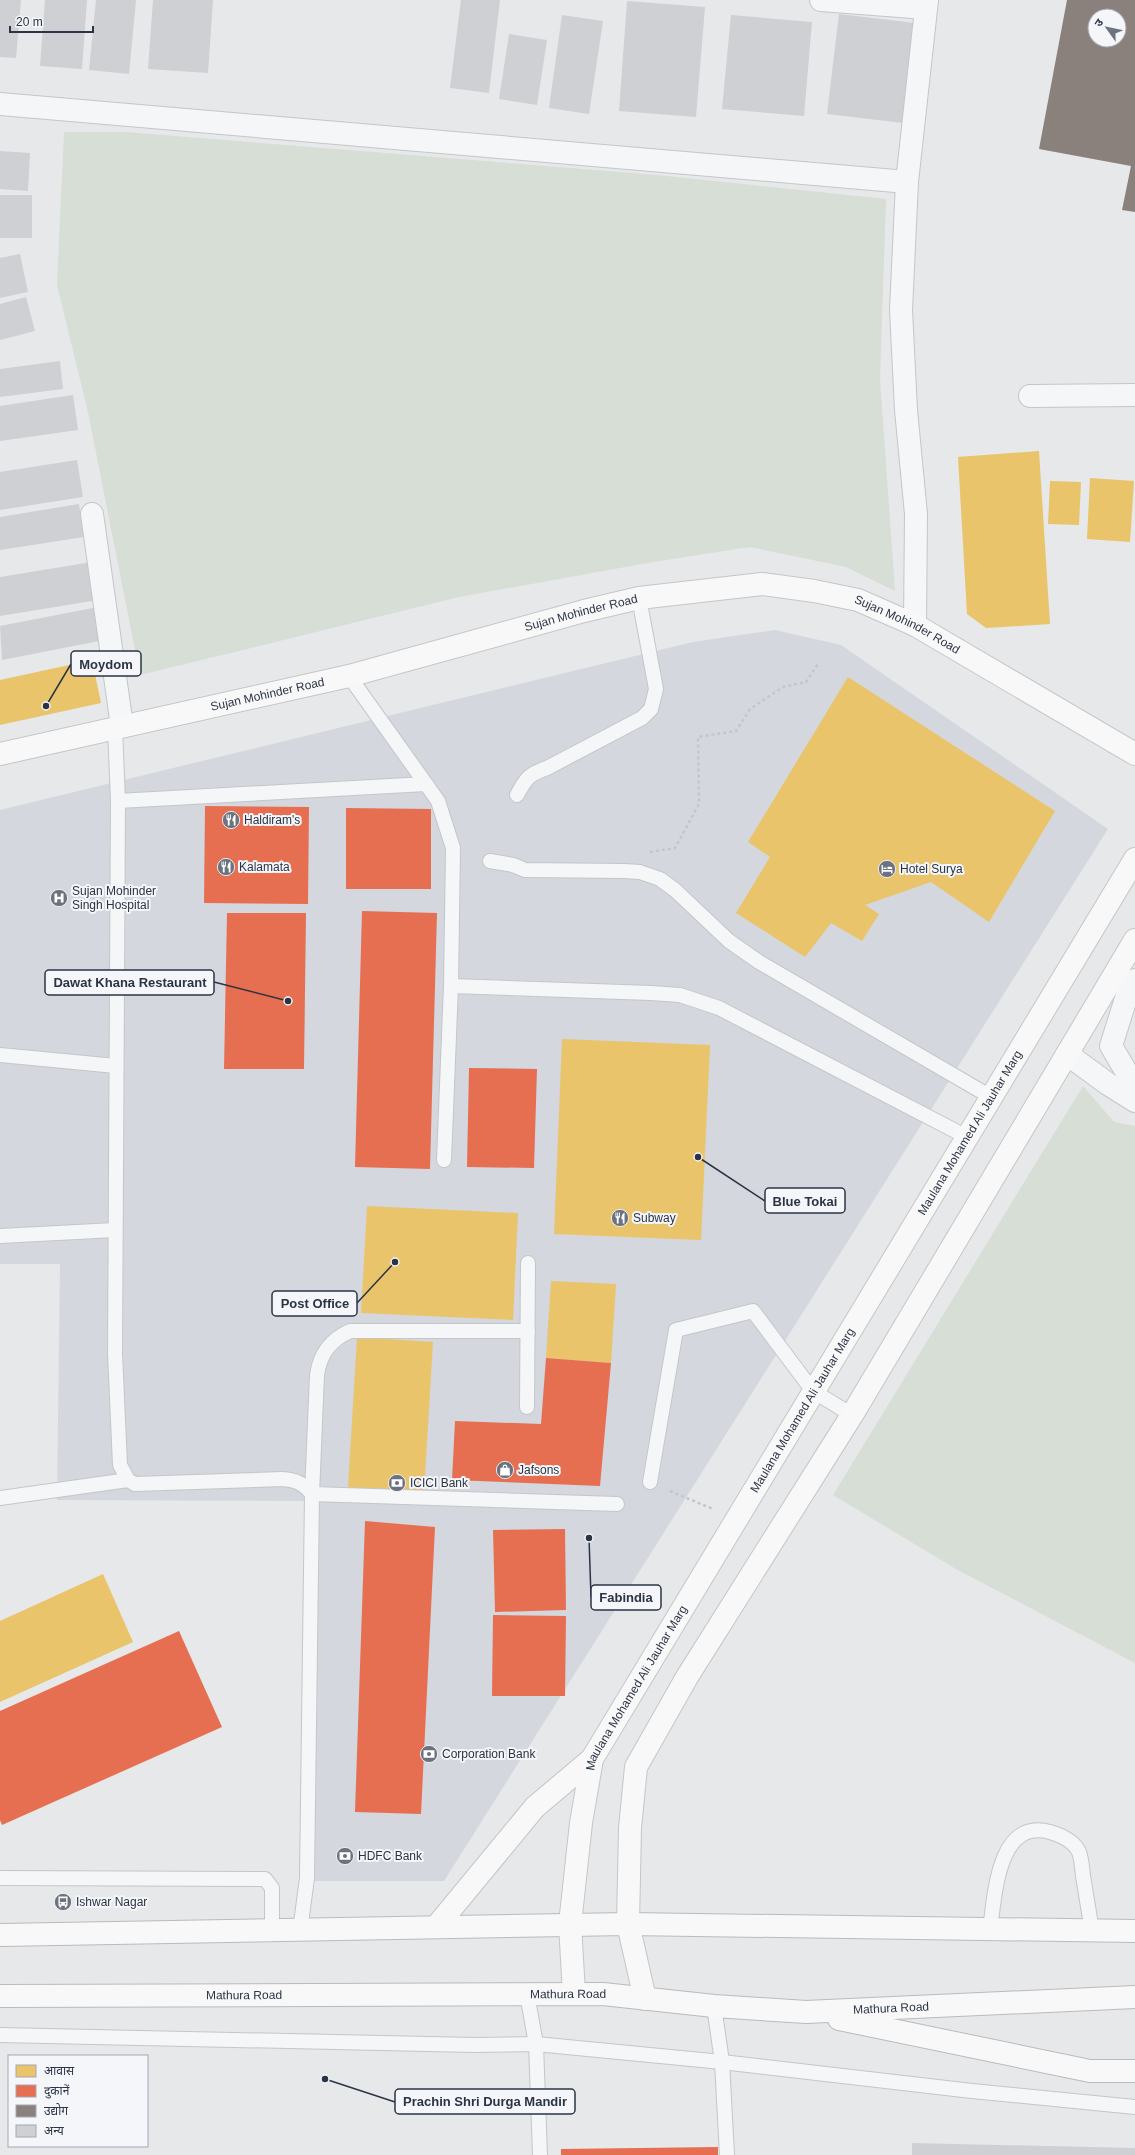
<svg xmlns="http://www.w3.org/2000/svg" width="1135" height="2155" font-family="Arial,'Noto Sans Devanagari',sans-serif">
  <style>
    .built { fill: #d4d7dd }
    .green { fill: #d6ded6 }
    .homes { fill: #e9c46a }
    .shops { fill: #e76f51 }
    .industry { fill: #8a817c; fill-rule: evenodd }
    .building { fill: #ced0d3 }
    .lines { fill: none; stroke-linecap: round; stroke-linejoin: round }
    .lane-casing { stroke: #c4c6c8; stroke-width: 16 }
    .street-casing { stroke: #c4c6c8; stroke-width: 24 }
    .secondary-casing { stroke: #c4c6c8; stroke-width: 24 }
    .primary-casing { stroke: #c2c5c8; stroke-width: 24 }
    .highway-casing { stroke: #b8bbbf; stroke-width: 24 }
    .path { stroke: #c5c6ca; stroke-width: 2.5; stroke-dasharray: 3 3; stroke-linecap: butt }
    .lane { stroke: #f5f6f7; stroke-width: 14 }
    .street { stroke: #f5f6f7; stroke-width: 22 }
    .secondary { stroke: #f8f8f8; stroke-width: 22 }
    .primary { stroke: #f8f8f8; stroke-width: 22 }
    .highway { stroke: #f8f8f8; stroke-width: 22 }
    .labels { text-anchor: middle; dominant-baseline: central; stroke-width: 4; stroke-linejoin: round; paint-order: stroke }
    .street-label { font-size: 12px; fill: #2b3445; stroke: #f4f6f9 }
    .poi-label { font-size: 12px; fill: #2b3445; stroke: #f4f6f9; text-anchor: start }
    .leader { fill: none; stroke: #2b3445; stroke-width: 1.5 }
    .callout-dot { fill: #2b3445; stroke: #f4f6f9; stroke-width: 1.5 }
    .callout { fill: #f4f6f9; stroke: #2b3445; stroke-width: 1.5 }
    .callout-label { font-size: 13px; text-anchor: middle; font-weight: bold; fill: #2b3445 }
  </style>
  <rect width="100%" height="100%" fill="#e6e8ea"/>
  <polygon class="built" points="775,630 841,645 1108,829 444,1881 310,1881 312,1501 57,1500 60,1264 0,1264 0,810 693,642"/>
  <g class="green">
    <polygon points="64,132 125,132 657,175 886,199 880,379 895,591 846,567 750,547 653,562 459,597 140,675 88,412 57,285"/>
    <polygon points="1083,1086 1114,1122 1135,1126 1135,1663 956,1569 833,1495"/>
  </g>
  <g class="homes">
    <polygon points="1039,451 1050,624 986,628 967,614 958,457"/>
    <polygon points="1090,478 1134,481 1130,542 1087,539"/>
    <polygon points="1050,481 1081,482 1079,525 1048,524"/>
    <polygon points="92,660 101,703 0,725 0,680"/>
    <polygon points="848,677 1055,811 989,922 931,882 865,905 879,914 862,941 831,923 805,957 736,913 770,857 748,842"/>
    <polygon points="562,1039 710,1045 701,1240 554,1234"/>
    <polygon points="367,1206 518,1213 513,1320 361,1313"/>
    <polygon points="551,1281 616,1284 611,1363 546,1358"/>
    <polygon points="357,1337 433,1342 424,1492 348,1488"/>
    <polygon points="103,1574 133,1642 0,1702 0,1621"/>
  </g>
  <g class="shops">
    <polygon points="205,806 309,807 308,904 204,903"/>
    <polygon points="346,808 431,809 431,889 346,889"/>
    <polygon points="362,911 437,913 430,1169 355,1167"/>
    <polygon points="227,913 306,913 304,1069 224,1069"/>
    <polygon points="469,1068 537,1069 534,1168 467,1167"/>
    <polygon points="546,1358 611,1363 600,1486 452,1480 455,1421 541,1424"/>
    <polygon points="365,1521 435,1527 421,1814 355,1812"/>
    <polygon points="565,1529 566,1610 495,1612 493,1530"/>
    <polygon points="493,1615 566,1616 565,1696 492,1696"/>
    <polygon points="179,1631 222,1727 2,1825 0,1820 0,1711"/>
    <polygon points="718,2147 718,2155 561,2155 561,2149"/>
  </g>
  <path class="industry" d="M1067,0H1135V212L1122,210L1131,166L1039,149ZM1095,16H1119V40H1095Z"/>
  <g class="building">
    <polygon points="0,0 21,0 16,58 0,57"/>
    <polygon points="45,0 87,0 82,69 40,66"/>
    <polygon points="96,0 136,0 129,74 89,70"/>
    <polygon points="153,0 213,0 208,73 148,69"/>
    <polygon points="461,0 500,0 489,93 450,88"/>
    <polygon points="627,1 705,7 696,117 619,111"/>
    <polygon points="839,14 915,23 903,123 827,114"/>
    <polygon points="562,15 603,21 589,114 549,108"/>
    <polygon points="731,15 812,22 804,116 722,109"/>
    <polygon points="509,34 547,40 537,105 499,99"/>
    <polygon points="0,151 30,153 28,191 0,189"/>
    <rect x="0" y="195" width="32" height="43"/>
    <polygon points="20,254 28,292 0,298 0,258"/>
    <polygon points="26,297 35,331 0,340 0,304"/>
    <polygon points="60,361 63,389 0,397 0,369"/>
    <polygon points="73,395 78,430 0,441 0,406"/>
    <polygon points="77,460 83,497 0,510 0,472"/>
    <polygon points="79,504 84,537 0,550 0,517"/>
    <polygon points="92,562 98,600 0,616 0,577"/>
    <polygon points="98,607 104,640 2,660 0,626"/>
    <polygon points="912,2143 1135,2148 1135,2155 912,2155"/>
  </g>
  <g class="lines">
    <defs>
      <g id="lane">
        <polyline points="349,676 438,801 453,848 451,986 444,1160"/>
        <path d="M115,728L118,801L115,1353L120,1465L128,1480L135,1484L282,1479C296,1480 303,1483 312,1494L307,1878L300,1931"/>
        <path d="M517,795C526,778 529,774 547,768L642,718L651,709L656,689L639,598"/>
        <polyline points="118,801 426,784"/>
        <polyline points="490,861 513,865 525,870 624,871 640,872 660,879 675,890 729,941 759,962 991,1097"/>
        <polyline points="451,986 651,993 680,995 719,1008 967,1137"/>
        <polyline points="0,1055 116,1066"/>
        <polyline points="0,1236 115,1230"/>
        <path d="M528,1331H350C330,1340 320,1354 317,1375L312,1494L617,1504"/>
        <polyline points="527,1407 528,1263"/>
        <polyline points="650,1482 676,1330 753,1311 813,1391 852,1415"/>
        <polyline points="0,1498 128,1480"/>
        <polyline points="0,1878 265,1879 272,1888 272,1931"/>
        <path d="M990,1929C995,1896 997,1818 1050,1832C1060,1835 1074,1841 1079,1852C1082,1860 1082,1869 1083,1876C1086,1895 1089,1913 1092,1931"/>
        <polyline points="527,1994 536,2044 540,2155"/>
        <polyline points="714,2006 722,2062 727,2155"/>
        <polyline points="0,2035 475,2045 536,2044 722,2062 972,2091 1135,2107"/>
      </g>
      <g id="street">
        <polyline points="821,0 926,8"/>
        <polyline points="0,104 907,182"/>
        <polyline points="1030,396 1135,395"/>
        <polyline points="92,514 122,726"/>
        <polyline points="915,625 916,514 906,410 901,310 907,182 927,0"/>
        <polyline points="1135,980 1129,989 1111,1046 1127,1073 1135,1077"/>
        <polyline points="1067,1054 1108,1084 1135,1101"/>
      </g>
      <g id="secondary">
        <path id="s1" d="M0,754L349,676L584,611L639,598L762,584L814,591L858,600L915,625L1135,754"/>
        <path id="s2" d="M574,1994L570,1924L581,1823L592,1759L1135,859"/>
        <polyline points="645,1999 628,1924 630,1828 636,1767 687,1677 852,1415 1135,940"/>
      </g>
      <polyline id="primary" points="436,1927 535,1807 592,1759"/>
      <g id="highway">
        <polyline points="0,1935 628,1924 1135,1931"/>
        <path id="s3" d="M0,1996L603,1994L714,2006L806,2012L1135,1997"/>
        <polyline points="839,2019 1090,2071 1135,2071"/>
      </g>
    </defs>
    <use href="#lane" class="lane-casing"/>
    <use href="#street" class="street-casing"/>
    <use href="#secondary" class="secondary-casing"/>
    <use href="#primary" class="primary-casing"/>
    <use href="#highway" class="highway-casing"/>
    <g class="path">
      <polyline points="650,852 675,848 699,804 698,737 736,731 750,709 783,687 806,682 818,664"/>
      <polyline points="670,1491 713,1509"/>
    </g>
    <use href="#lane" class="lane"/>
    <use href="#street" class="street"/>
    <use href="#secondary" class="secondary"/>
    <use href="#primary" class="primary"/>
    <use href="#highway" class="highway"/>
  </g>
  <defs>
    <symbol id="restaurant-disc" viewBox="-11 -11 22 22"><circle r="9.5" fill="#6c737f" stroke="#f4f6f9"/><path d="M-5-6h1v4h1v-4h1v4h1v-4h1v5L-1.5 .5V6h-2V.5L-5-1ZM5-6V6H3V1.5H1.5Q1.5-4 5-6Z" fill="#fff"/></symbol>
    <symbol id="hotel-disc" viewBox="-11 -11 22 22"><circle r="9.5" fill="#6c737f" stroke="#f4f6f9"/><path d="M-6-4.5h1.5V1H6V5H4.5V3h-9V5H-6ZM-4 0a1.8 1.8 0 1 1 3.6 0ZM.5 0V-2.5h3Q6-2.5 6 0Z" fill="#fff"/></symbol>
    <symbol id="hospital-disc" viewBox="-11 -11 22 22"><circle r="9.5" fill="#6c737f" stroke="#f4f6f9"/><path d="M-5-5h3v3.5h4V-5h3V5h-3V1.5h-4V5h-3Z" fill="#fff"/></symbol>
    <symbol id="shop-disc" viewBox="-11 -11 22 22"><circle r="9.5" fill="#6c737f" stroke="#f4f6f9"/><path d="M-5-2.5h2.3a2.7 3.5 0 0 1 5.4 0H5L5.5 6h-11ZM-1.5-2.5h3a1.5 2.3 0 0 0-3 0Z" fill="#fff"/></symbol>
    <symbol id="bank-disc" viewBox="-11 -11 22 22"><circle r="9.5" fill="#6c737f" stroke="#f4f6f9"/><path d="M-6-4H6V4H-6ZM0-2.3a2.3 2.3 0 1 0 0 4.6a2.3 2.3 0 1 0 0-4.6Z" fill="#fff"/></symbol>
    <symbol id="bus-disc" viewBox="-11 -11 22 22"><circle r="9.5" fill="#6c737f" stroke="#f4f6f9"/><path d="M-5-6H5V4H4V6H2V4H-2V6H-4V4H-5ZM-3.5-4V0h7V-4ZM-3.5 1.2v1.5H-2V1.2ZM2 1.2v1.5H3.5V1.2Z" fill="#fff"/></symbol>
  </defs>
  <g fill-rule="evenodd">
    <use href="#restaurant-disc" x="221" y="810" width="20" height="20"/>
    <use href="#restaurant-disc" x="216" y="857" width="20" height="20"/>
    <use href="#hotel-disc" x="877" y="859" width="20" height="20"/>
    <use href="#hospital-disc" x="49" y="888" width="20" height="20"/>
    <use href="#restaurant-disc" x="610" y="1208" width="20" height="20"/>
    <use href="#shop-disc" x="495" y="1460" width="20" height="20"/>
    <use href="#bank-disc" x="387" y="1473" width="20" height="20"/>
    <use href="#bank-disc" x="419" y="1744" width="20" height="20"/>
    <use href="#bank-disc" x="335" y="1846" width="20" height="20"/>
    <use href="#bus-disc" x="53" y="1892" width="20" height="20"/>
  </g>
  <g class="labels">
    <g class="street-label">
      <text stroke="none"><textPath href="#s1" startOffset="598">Sujan Mohinder Road</textPath></text>
      <text stroke="none"><textPath href="#s1" startOffset="934">Sujan Mohinder Road</textPath></text>
      <text stroke="none"><textPath href="#s1" startOffset="274">Sujan Mohinder Road</textPath></text>
      <text stroke="none"><textPath href="#s2" startOffset="968">Maulana Mohamed Ali Jauhar Marg</textPath></text>
      <text stroke="none"><textPath href="#s2" startOffset="644">Maulana Mohamed Ali Jauhar Marg</textPath></text>
      <text stroke="none"><textPath href="#s2" startOffset="320">Maulana Mohamed Ali Jauhar Marg</textPath></text>
      <text stroke="none"><textPath href="#s3" startOffset="244">Mathura Road</textPath></text>
      <text stroke="none"><textPath href="#s3" startOffset="568">Mathura Road</textPath></text>
      <text stroke="none"><textPath href="#s3" startOffset="892">Mathura Road</textPath></text>
    </g>
    <g class="poi-label">
      <text x="244" y="820">Haldiram's</text>
      <text x="239" y="867">Kalamata</text>
      <text x="900" y="869">Hotel Surya</text>
      <text x="72" y="891">Sujan Mohinder<tspan x="72" dy="14">Singh Hospital</tspan></text>
      <text x="633" y="1218">Subway</text>
      <text x="518" y="1470">Jafsons</text>
      <text x="410" y="1483">ICICI Bank</text>
      <text x="442" y="1754">Corporation Bank</text>
      <text x="358" y="1856">HDFC Bank</text>
      <text x="76" y="1902">Ishwar Nagar</text>
    </g>
  </g>
  <path class="leader" d="M46 706L71 664M288 1001L214 982M698 1157L765 1201M395 1262L357 1303M589 1538L591 1597M325 2079L395 2102"/>
  <g class="callout-dot">
    <circle cx="46" cy="706" r="4"/>
    <circle cx="288" cy="1001" r="4"/>
    <circle cx="698" cy="1157" r="4"/>
    <circle cx="395" cy="1262" r="4"/>
    <circle cx="589" cy="1538" r="4"/>
    <circle cx="325" cy="2079" r="4"/>
  </g>
  <g class="callout">
    <rect x="71" y="651" width="70" height="25" rx="4"/>
    <rect x="45" y="970" width="169" height="25" rx="4"/>
    <rect x="765" y="1188" width="80" height="25" rx="4"/>
    <rect x="272" y="1291" width="85" height="25" rx="4"/>
    <rect x="591" y="1585" width="70" height="25" rx="4"/>
    <rect x="395" y="2089" width="180" height="25" rx="4"/>
  </g>
  <g class="callout-label">
    <text x="106" y="669">Moydom</text>
    <text x="130" y="987">Dawat Khana Restaurant</text>
    <text x="805" y="1206">Blue Tokai</text>
    <text x="315" y="1308">Post Office</text>
    <text x="626" y="1602">Fabindia</text>
    <text x="485" y="2106">Prachin Shri Durga Mandir</text>
  </g>
  <rect x="8" y="2055" width="140" height="92" fill="#f4f6f9" stroke="#a4a8b1"/>
  <rect x="16" y="2065" width="20" height="12" fill="#e9c46a" stroke="#a4a8b1"/>
  <text x="44" y="2075" font-size="12" fill="#2b3445">आवास</text>
  <rect x="16" y="2085" width="20" height="12" fill="#e76f51" stroke="#a4a8b1"/>
  <text x="44" y="2095" font-size="12" fill="#2b3445">दुकानें</text>
  <rect x="16" y="2105" width="20" height="12" fill="#8a817c" stroke="#a4a8b1"/>
  <text x="44" y="2115" font-size="12" fill="#2b3445">उद्योग</text>
  <rect x="16" y="2125" width="20" height="12" fill="#ced0d3" stroke="#a4a8b1"/>
  <text x="44" y="2135" font-size="12" fill="#2b3445">अन्य</text>
  <g transform="translate(1107 28) rotate(303)"><circle r="19" fill="#f4f6f9" stroke="#a4a8b1"/>
  <path d="M0-3L7 15L0 10L-7 15Z" fill="#6c737f"/>
  <text y="-6" font-size="11" font-weight="bold" text-anchor="middle" fill="#2b3445">उ</text>
  </g>
  <path d="M10 26v6h83v-6" fill="none" stroke="#2b3445" stroke-width="2"/>
  <text x="16" y="26" font-size="12" fill="#2b3445" stroke="#f4f6f9" stroke-width="3" paint-order="stroke">20 m</text>
</svg>
